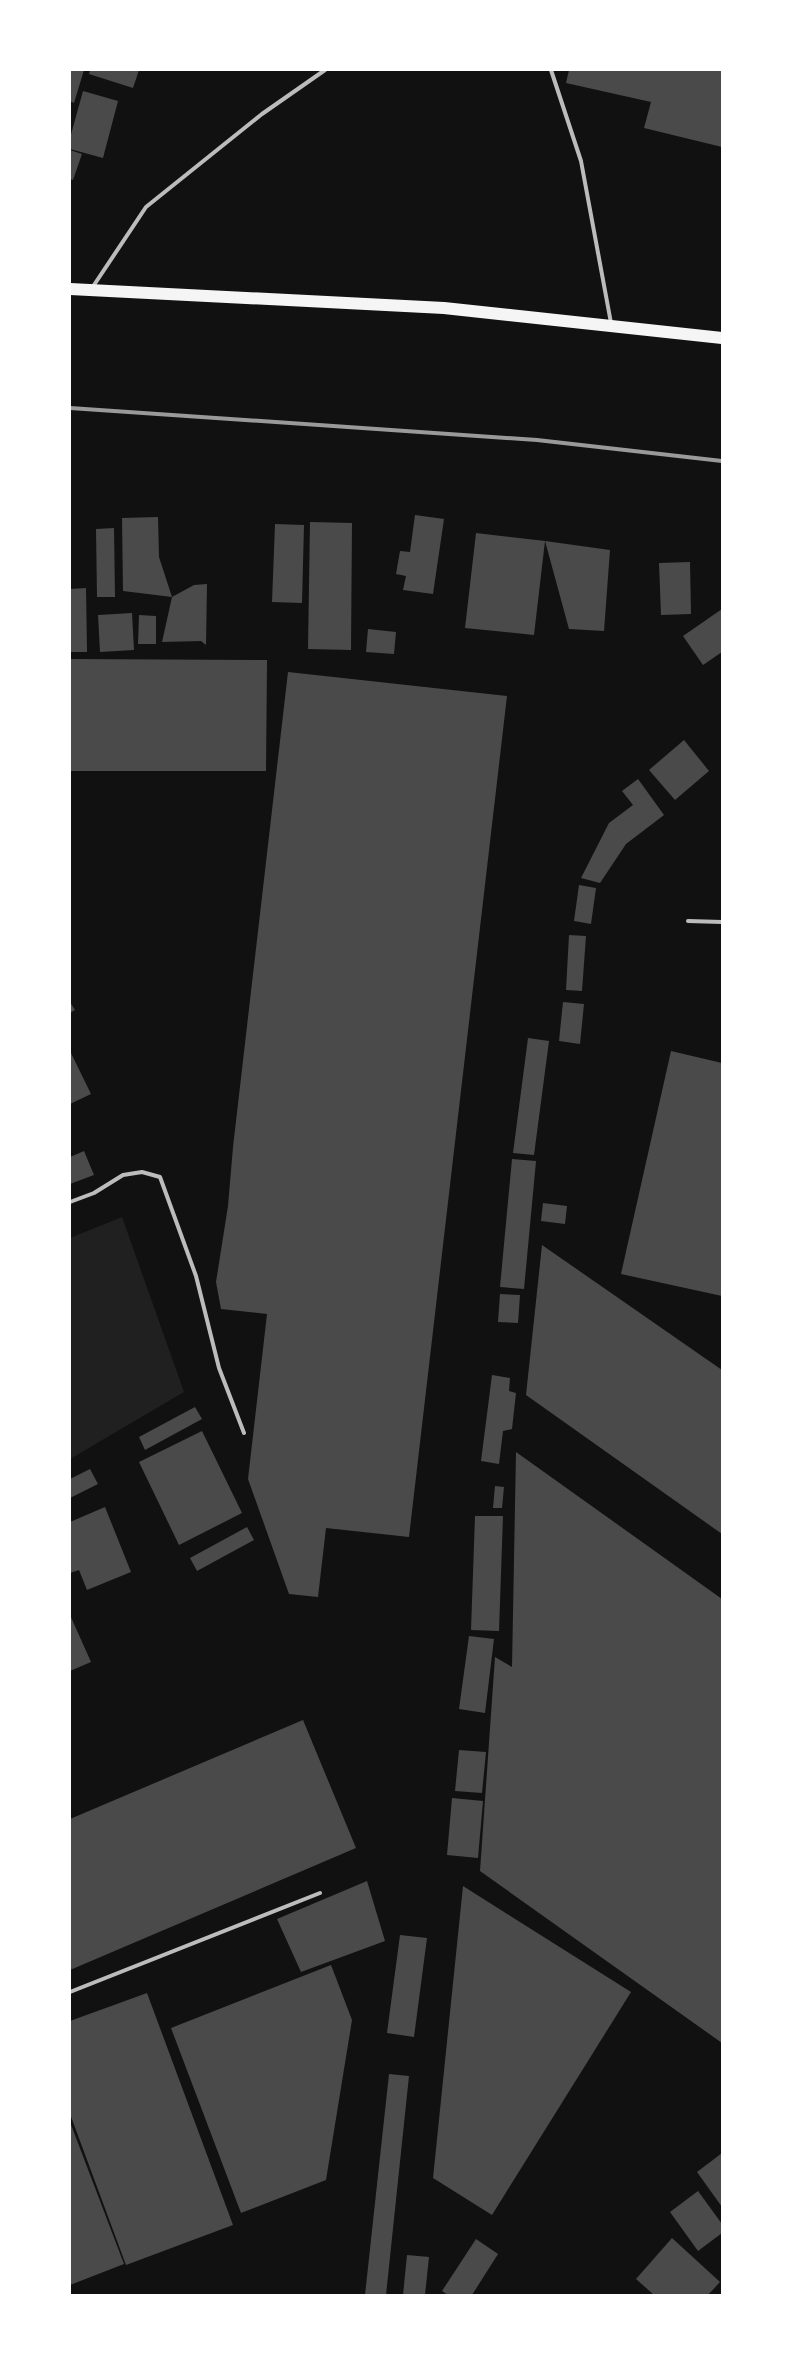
<svg xmlns="http://www.w3.org/2000/svg" width="792" height="2365" font-family="'Zilla Slab',serif">
  <style>
    .green { fill: #202020 }
    .building { fill: #4a4a4a }
    .lines { fill: none; stroke-linecap: round; stroke-linejoin: round }
    .service { stroke: #bcbcbc; stroke-width: 4 }
    .primary { stroke: #f5f5f5; stroke-width: 12 }
    .rail { stroke: #9a9a9a; stroke-width: 4 }
  </style>
  <rect width="100%" height="100%" fill="#111"/>
  <polygon class="green" points="122,1217 184,1392 70,1459 70,1238"/>
  <g class="building">
    <polygon points="70,70 84,70 74,103 70,101"/>
    <polygon points="90,70 139,70 133,88 89,74"/>
    <polygon points="569,70 722,70 722,147 644,128 651,102 566,83"/>
    <polygon points="83,91 118,101 103,158 70,149 70,138"/>
    <polygon points="70,150 82,154 73,180 70,179"/>
    <polygon points="415,515 444,519 433,594 403,590 406,576 396,574 400,551 410,552"/>
    <polygon points="158,517 159,557 172,597 194,585 207,584 206,645 201,641 162,642 172,597 123,591 122,518"/>
    <polygon points="310,522 352,523 351,650 308,649"/>
    <polygon points="275,524 304,525 302,603 272,602"/>
    <polygon points="114,528 115,597 97,597 96,529"/>
    <polygon points="476,533 545,541 534,635 465,628"/>
    <polygon points="545,541 610,550 604,631 569,629"/>
    <polygon points="690,562 691,614 661,615 659,563"/>
    <polygon points="86,588 87,652 70,652 70,589"/>
    <polygon points="722,609 722,652 703,665 683,636"/>
    <polygon points="132,613 134,650 100,652 98,615"/>
    <polygon points="139,615 156,616 156,644 138,644"/>
    <polygon points="368,629 396,632 394,654 366,652"/>
    <polygon points="70,659 267,660 266,771 70,771"/>
    <polygon points="288,672 507,696 409,1537 326,1528 318,1597 289,1594 248,1479 267,1314 221,1309 216,1282 228,1206 233,1147"/>
    <polygon points="684,740 709,771 675,800 649,770"/>
    <polygon points="638,779 664,815 626,844 600,883 581,878 609,823 633,805 622,791"/>
    <polygon points="579,885 596,888 591,924 574,921"/>
    <polygon points="569,935 586,936 582,991 566,990"/>
    <polygon points="70,1002 75,1010 70,1013"/>
    <polygon points="563,1002 584,1004 580,1044 559,1041"/>
    <polygon points="528,1038 549,1041 534,1155 513,1153"/>
    <polygon points="70,1051 91,1094 70,1104"/>
    <polygon points="671,1051 722,1063 722,1296 621,1274"/>
    <polygon points="84,1151 94,1175 70,1184 70,1157"/>
    <polygon points="512,1159 536,1161 524,1289 500,1287"/>
    <polygon points="543,1203 567,1206 565,1224 541,1221"/>
    <polygon points="542,1245 722,1370 722,1534 526,1395"/>
    <polygon points="500,1294 520,1295 518,1323 498,1322"/>
    <polygon points="492,1375 510,1378 509,1391 516,1393 512,1429 503,1431 499,1464 481,1461"/>
    <polygon points="195,1407 202,1419 145,1450 139,1437"/>
    <polygon points="202,1431 242,1513 179,1545 139,1462"/>
    <polygon points="516,1452 722,1599 722,2043 480,1871 495,1657 512,1667"/>
    <polygon points="90,1469 98,1484 70,1498 70,1479"/>
    <polygon points="495,1486 504,1487 502,1508 493,1508"/>
    <polygon points="105,1507 131,1572 87,1590 79,1570 70,1573 70,1522"/>
    <polygon points="475,1516 503,1516 499,1631 471,1630"/>
    <polygon points="247,1527 254,1540 197,1571 190,1558"/>
    <polygon points="70,1615 91,1662 70,1671"/>
    <polygon points="469,1636 494,1639 485,1713 459,1709"/>
    <polygon points="303,1720 356,1848 70,1970 70,1819"/>
    <polygon points="459,1750 486,1752 482,1793 455,1791"/>
    <polygon points="452,1798 483,1801 478,1858 447,1855"/>
    <polygon points="367,1881 385,1941 301,1972 277,1919"/>
    <polygon points="463,1886 631,1992 492,2215 433,2178"/>
    <polygon points="400,1935 427,1938 414,2037 387,2033"/>
    <polygon points="331,1965 352,2020 326,2180 241,2213 171,2028"/>
    <polygon points="147,1993 233,2225 126,2265 70,2114 70,2021"/>
    <polygon points="389,2074 409,2076 386,2295 365,2295"/>
    <polygon points="70,2122 124,2264 70,2285"/>
    <polygon points="722,2153 722,2207 697,2172"/>
    <polygon points="698,2191 722,2224 722,2233 698,2251 670,2212"/>
    <polygon points="672,2238 720,2282 708,2295 654,2295 636,2279"/>
    <polygon points="476,2239 498,2254 472,2295 448,2295 442,2291"/>
    <polygon points="407,2255 429,2257 425,2295 403,2295"/>
  </g>
  <g class="lines">
    <g class="service">
      <polyline points="551,70 581,161 611,323"/>
      <polyline points="92,288 146,207 262,114 325,70"/>
      <polyline points="688,921 722,922"/>
      <polyline points="70,1202 94,1193 123,1175 142,1172 160,1177 196,1276 219,1368 244,1433"/>
      <polyline points="70,1992 320,1893"/>
    </g>
    <polyline class="primary" points="70,289 444,308 722,338"/>
    <polyline class="rail" points="70,408 537,440 722,461"/>
  </g>
  <rect width="792" height="2365" fill="none" stroke="#ffffff" stroke-width="142"/>
</svg>
